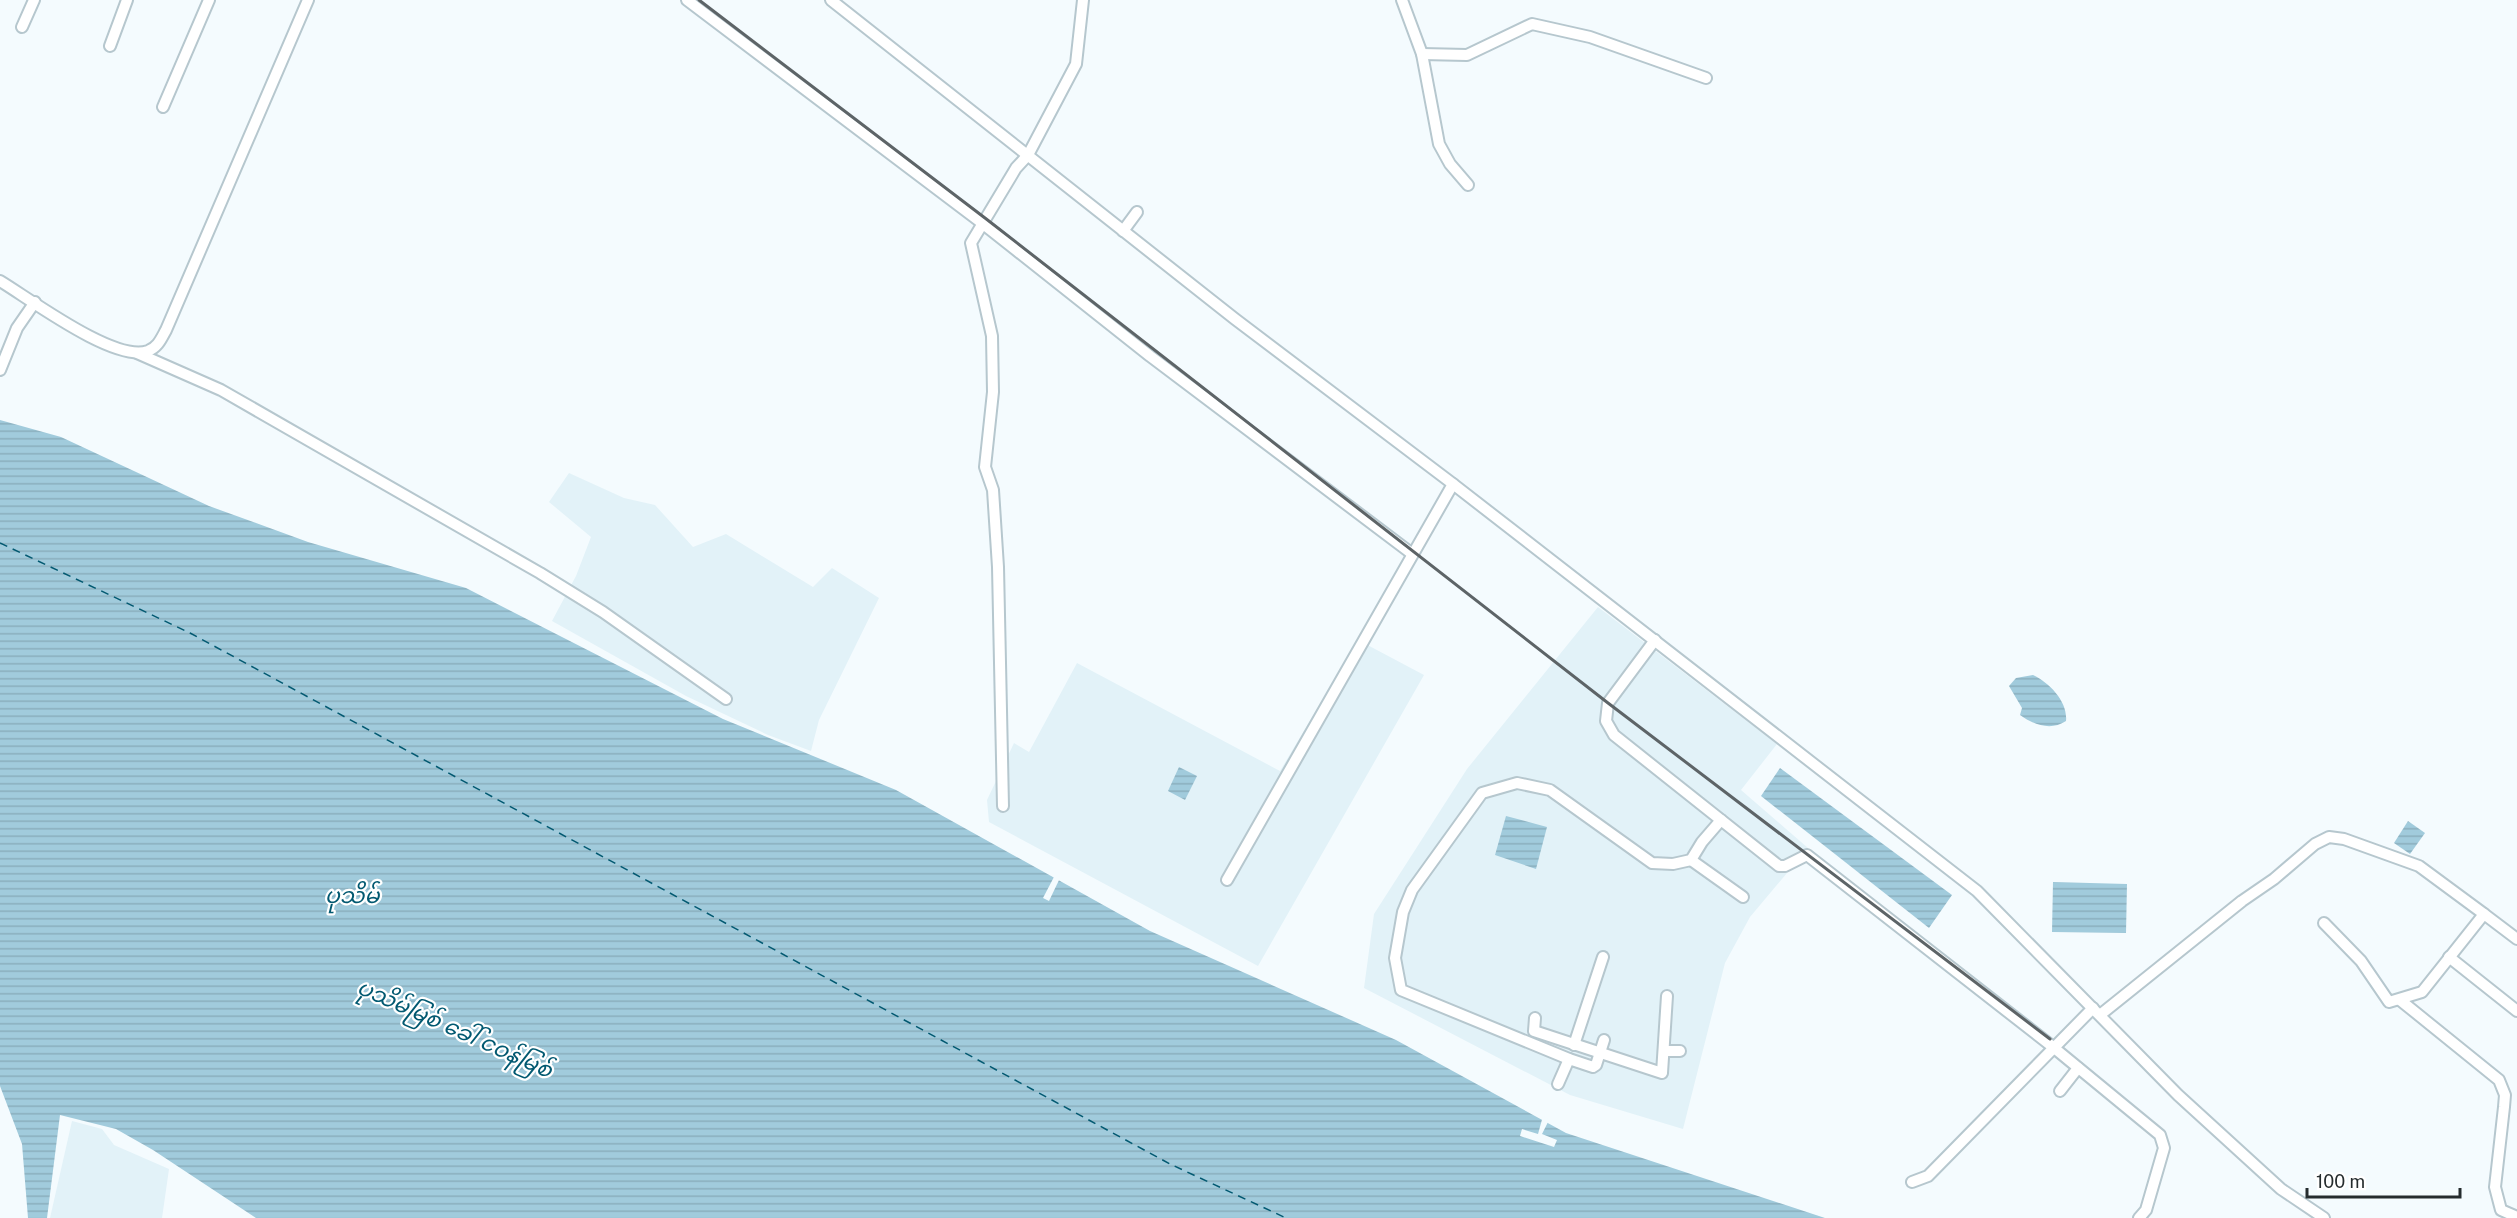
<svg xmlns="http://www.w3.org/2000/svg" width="2517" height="1218" font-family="'Public Sans','Noto Sans Myanmar',sans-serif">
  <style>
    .built { fill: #e2f2f8 }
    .water { fill: url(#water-rules) }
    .pier { fill: #f4fbfe }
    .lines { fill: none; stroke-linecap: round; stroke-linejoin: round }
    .ferry { stroke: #025971; stroke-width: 1.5; stroke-dasharray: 8 6; stroke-linecap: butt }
    .minor-casing { stroke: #b6c7ce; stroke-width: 14 }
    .minor { stroke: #fff; stroke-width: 10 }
    .rail { stroke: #5d6467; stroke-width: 3 }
    .labels { text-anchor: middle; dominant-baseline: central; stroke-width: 4.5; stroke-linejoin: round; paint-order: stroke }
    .water-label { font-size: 22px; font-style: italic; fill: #025971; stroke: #fff }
  </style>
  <defs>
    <pattern id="water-rules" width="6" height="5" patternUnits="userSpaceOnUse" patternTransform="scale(1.5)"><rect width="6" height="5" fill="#a1cbdc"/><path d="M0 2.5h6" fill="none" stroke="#8aaebd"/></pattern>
  </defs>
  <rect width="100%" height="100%" fill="#f4fbfe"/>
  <g class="built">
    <polygon points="569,473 624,498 655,505 693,547 726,534 813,587 832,568 879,598 819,720 811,751 768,735 686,696 552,621 576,576 591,537 549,502"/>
    <polygon points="1598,607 1777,744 1741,790 1808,848 1750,917 1725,963 1683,1129 1570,1095 1364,988 1374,914 1467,769"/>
    <polygon points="1358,640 1424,675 1258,966 989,822 987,800 1014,743 1029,752 1077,663 1280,771"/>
    <polygon points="72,1121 102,1129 114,1145 169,1169 162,1218 50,1218"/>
  </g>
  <g class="water">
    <polygon points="0,420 61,437 209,506 308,542 466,588 723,719 896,790 1150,931 1396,1040 1566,1133 1825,1218 256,1218 153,1150 116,1129 60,1115 47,1218 28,1218 22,1144 0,1086"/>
    <path d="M2033,675C2050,683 2068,702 2066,721C2051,731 2034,725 2020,715L2022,708L2009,686L2016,678Z"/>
    <polygon points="1179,767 1197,776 1185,800 1168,791"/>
    <polygon points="1780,768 1952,895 1929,928 1761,796"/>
    <polygon points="1506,816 1547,827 1536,869 1495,855"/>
    <polygon points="2408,821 2425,833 2410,854 2394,843"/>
    <polygon points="2053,882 2127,884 2126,933 2052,932"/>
  </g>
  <g class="pier">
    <polygon points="1055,875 1060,878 1049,901 1043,898"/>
    <polygon points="1543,1116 1549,1120 1542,1134 1557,1140 1554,1147 1520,1136 1522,1129 1538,1134"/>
  </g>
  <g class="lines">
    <polyline class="ferry" points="0,543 190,633 1170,1164 1286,1218"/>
    <defs>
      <g id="minor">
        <polyline points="687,0 982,223 1150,356 1411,553"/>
        <polyline points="831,0 1235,319 1453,484 1977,891 2178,1095 2281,1189 2324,1218"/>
        <polyline points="1402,0 1422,54 1439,144 1450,164 1468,185"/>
        <polyline points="22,27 34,0"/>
        <polyline points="110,46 127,0"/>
        <polyline points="1422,54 1467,55 1532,24 1590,37 1706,78"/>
        <polyline points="163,107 209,0"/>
        <polyline points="1123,231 1137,212"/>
        <path d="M0,281C30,299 115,363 148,351C158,347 161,339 166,330L308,0"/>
        <polyline points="137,353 221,390 540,573 603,612 726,699"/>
        <polyline points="0,370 17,328 35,302"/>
        <polyline points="1003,806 998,567 993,490 985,467 993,392 992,336 971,243 1016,168 1028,155 1076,64 1083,0"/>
        <polyline points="1721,820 1779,866 1785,866 1807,855 2053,1047 2160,1135 2164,1148 2146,1210 2139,1218"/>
        <polyline points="1691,860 1743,897"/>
        <polyline points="1227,880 1453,484"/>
        <polyline points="2484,914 2517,939"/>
        <polyline points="2449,957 2517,1011"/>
        <polyline points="2400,1000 2499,1080 2505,1095 2504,1107 2495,1187 2501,1210 2517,1217"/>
        <polyline points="2100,1015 2242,901 2274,879 2315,844 2329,837 2344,839 2419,866 2484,914 2422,992 2389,1002 2361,961 2324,923"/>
        <polyline points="1535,1018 1534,1031 1662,1073 1667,996"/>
        <polyline points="1604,1040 1596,1065 1593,1067 1569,1059 1401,990 1395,958 1403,912 1412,890 1482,793 1517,783 1550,790 1652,863 1673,864 1691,860 1702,842 1721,820 1614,735 1606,721 1608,703 1655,640"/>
        <polyline points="1574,1045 1603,957"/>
        <polyline points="1665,1051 1680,1051"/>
        <polyline points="1558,1084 1569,1059"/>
        <polyline points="2060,1091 2078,1068"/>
        <polyline points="1912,1182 1928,1176 2093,1008"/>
      </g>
    </defs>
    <use href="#minor" class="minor-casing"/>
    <use href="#minor" class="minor"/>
    <polyline class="rail" points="699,0 985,218 1608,703 2050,1039"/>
  </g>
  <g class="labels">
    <g class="water-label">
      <text x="352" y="895">ပုသိမ်</text>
      <text transform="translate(455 1028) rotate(24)">ပုသိမ်မြစ် ခေါ် ငဝန်မြစ်</text>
    </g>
  </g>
  <path d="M2307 1188v9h153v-9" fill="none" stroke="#252c2e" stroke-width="3"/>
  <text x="2316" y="1188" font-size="18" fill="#252c2e" stroke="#ffffff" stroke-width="4.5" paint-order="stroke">100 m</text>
</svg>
